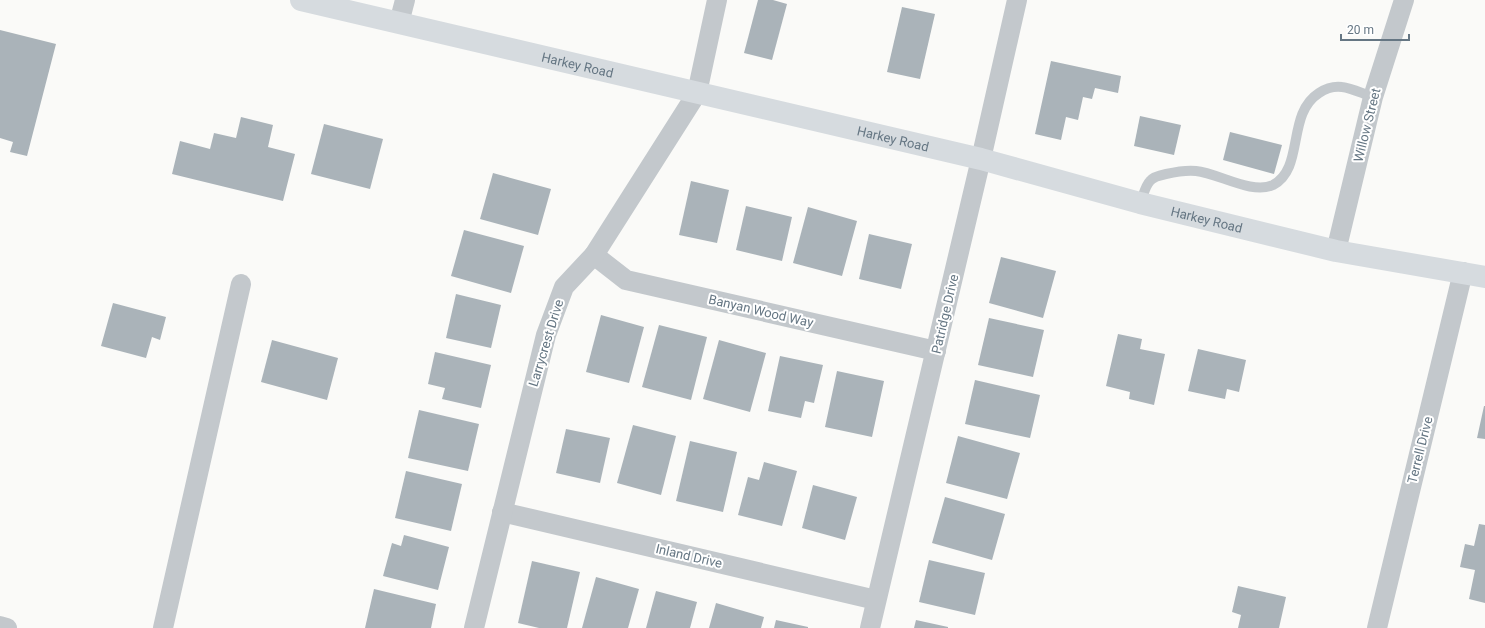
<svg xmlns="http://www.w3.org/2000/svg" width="1485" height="628" font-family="Roboto,sans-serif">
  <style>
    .building { fill: #aab3b9 }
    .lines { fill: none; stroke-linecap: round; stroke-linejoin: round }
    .lane { stroke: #c3c8cc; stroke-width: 10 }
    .street { stroke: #c3c8cc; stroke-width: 20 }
    .secondary { stroke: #d6dbdf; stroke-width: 22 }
    .labels { text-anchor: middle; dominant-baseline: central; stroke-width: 4; stroke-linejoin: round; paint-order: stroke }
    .street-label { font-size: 13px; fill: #657683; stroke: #fff }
  </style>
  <rect width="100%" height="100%" fill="#fafaf8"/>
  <g class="building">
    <polygon points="758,0 773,0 787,4 772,60 744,53"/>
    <polygon points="902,7 935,14 920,79 887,72"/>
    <polygon points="0,30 56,44 27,156 10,152 13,142 0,138"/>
    <polygon points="1051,61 1121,76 1118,93 1095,88 1092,99 1083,97 1078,120 1066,117 1061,140 1035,134"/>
    <polygon points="1140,116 1181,125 1174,155 1134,146"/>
    <polygon points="241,117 273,125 268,147 295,154 283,201 172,174 180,141 210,149 214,133 236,138"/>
    <polygon points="324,124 383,139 370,189 311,174"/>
    <polygon points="1230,132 1282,145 1274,174 1223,160"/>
    <polygon points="493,173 551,189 538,235 480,219"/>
    <polygon points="691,181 729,190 717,243 679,235"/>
    <polygon points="746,206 792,217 782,261 736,250"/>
    <polygon points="808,207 857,221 842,276 793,263"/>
    <polygon points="464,230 524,246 511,293 451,276"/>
    <polygon points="869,234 912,244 901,289 859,279"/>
    <polygon points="1001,257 1056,271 1043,318 989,303"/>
    <polygon points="456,294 501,305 491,348 446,338"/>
    <polygon points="113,303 166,317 160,340 152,337 146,358 101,346"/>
    <polygon points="601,315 644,327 629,383 586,372"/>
    <polygon points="989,318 1044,330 1033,377 978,365"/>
    <polygon points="659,325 707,337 691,400 642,387"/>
    <polygon points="1118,334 1142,339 1140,349 1165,354 1154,405 1129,399 1130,392 1106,386"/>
    <polygon points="272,340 338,358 327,400 261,382"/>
    <polygon points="719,340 766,353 750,412 703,399"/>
    <polygon points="1198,349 1246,360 1239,392 1227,389 1225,399 1188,391"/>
    <polygon points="435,352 491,365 481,408 442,399 445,388 428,384"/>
    <polygon points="780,356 823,365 814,403 805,401 801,418 768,411"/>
    <polygon points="837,371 884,381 872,437 825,427"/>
    <polygon points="975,380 1040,395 1030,438 965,424"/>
    <polygon points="1484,406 1485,406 1485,439 1477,438"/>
    <polygon points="419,410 479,424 468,471 408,458"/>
    <polygon points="633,425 676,436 661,495 617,483"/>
    <polygon points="566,429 610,438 600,483 556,473"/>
    <polygon points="958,436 1020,453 1007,499 946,483"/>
    <polygon points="690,441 737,452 723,512 676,501"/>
    <polygon points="764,462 797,471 782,526 738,515 748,477 759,480"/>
    <polygon points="406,471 462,484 451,531 395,518"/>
    <polygon points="813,485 857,497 845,540 802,528"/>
    <polygon points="945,497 1005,514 992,560 932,543"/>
    <polygon points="1479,524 1485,525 1485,603 1469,599 1475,570 1460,567 1465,544 1474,546"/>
    <polygon points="404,535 449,547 438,590 383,576 392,543 401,546"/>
    <polygon points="929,560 985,573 975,615 919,602"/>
    <polygon points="532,561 580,572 567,628 539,628 518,623"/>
    <polygon points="596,577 639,589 628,628 582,628"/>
    <polygon points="1238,586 1286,597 1279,628 1238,628 1241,615 1232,612"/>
    <polygon points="374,589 436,604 431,628 365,628"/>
    <polygon points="656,591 697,602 690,628 646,628"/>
    <polygon points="716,603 764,617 761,628 709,628"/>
    <polygon points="776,620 808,627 808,628 774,628"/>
    <polygon points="916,620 948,627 948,628 914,628"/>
  </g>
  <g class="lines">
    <path class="lane" d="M1140,203C1143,197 1145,186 1150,181C1153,177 1161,175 1166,174C1175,172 1187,170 1196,171C1218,173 1252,195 1273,185C1305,168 1286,114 1319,93C1325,89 1334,86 1342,87C1352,88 1363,94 1373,97"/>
    <g class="street">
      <polyline points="399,23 405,0"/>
      <polyline points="1336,251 1373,97 1404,0"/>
      <polyline points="594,255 626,280 936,351"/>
      <polyline points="502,512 876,600"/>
      <polyline points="0,626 7,628"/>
      <polyline points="163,628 241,284"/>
      <polyline points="474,628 546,335 564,287 594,255 697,93 717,0"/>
      <polyline points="870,628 981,159 1017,0"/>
      <polyline points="1377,628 1463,272"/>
    </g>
    <path class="secondary" id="s1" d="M301,0L981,159L1140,203L1336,251L1485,277"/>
  </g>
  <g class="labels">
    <g class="street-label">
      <text stroke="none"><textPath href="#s1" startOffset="284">Harkey Road</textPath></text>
      <text transform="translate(1367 125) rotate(-76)">Willow Street</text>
      <text stroke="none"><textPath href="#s1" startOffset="608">Harkey Road</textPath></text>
      <text stroke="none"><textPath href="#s1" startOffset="932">Harkey Road</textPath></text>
      <text transform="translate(761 311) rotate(13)">Banyan Wood Way</text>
      <text transform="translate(945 314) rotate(-77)">Patridge Drive</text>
      <text transform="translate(546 343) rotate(-73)">Larrycrest Drive</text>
      <text transform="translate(1420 450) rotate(-76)">Terrell Drive</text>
      <text transform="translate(689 556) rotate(13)">Inland Drive</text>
    </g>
  </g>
  <path d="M1341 34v6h68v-6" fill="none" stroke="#657683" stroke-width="2"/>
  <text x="1347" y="34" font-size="12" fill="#657683" stroke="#ffffff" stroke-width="3" paint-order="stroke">20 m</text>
</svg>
